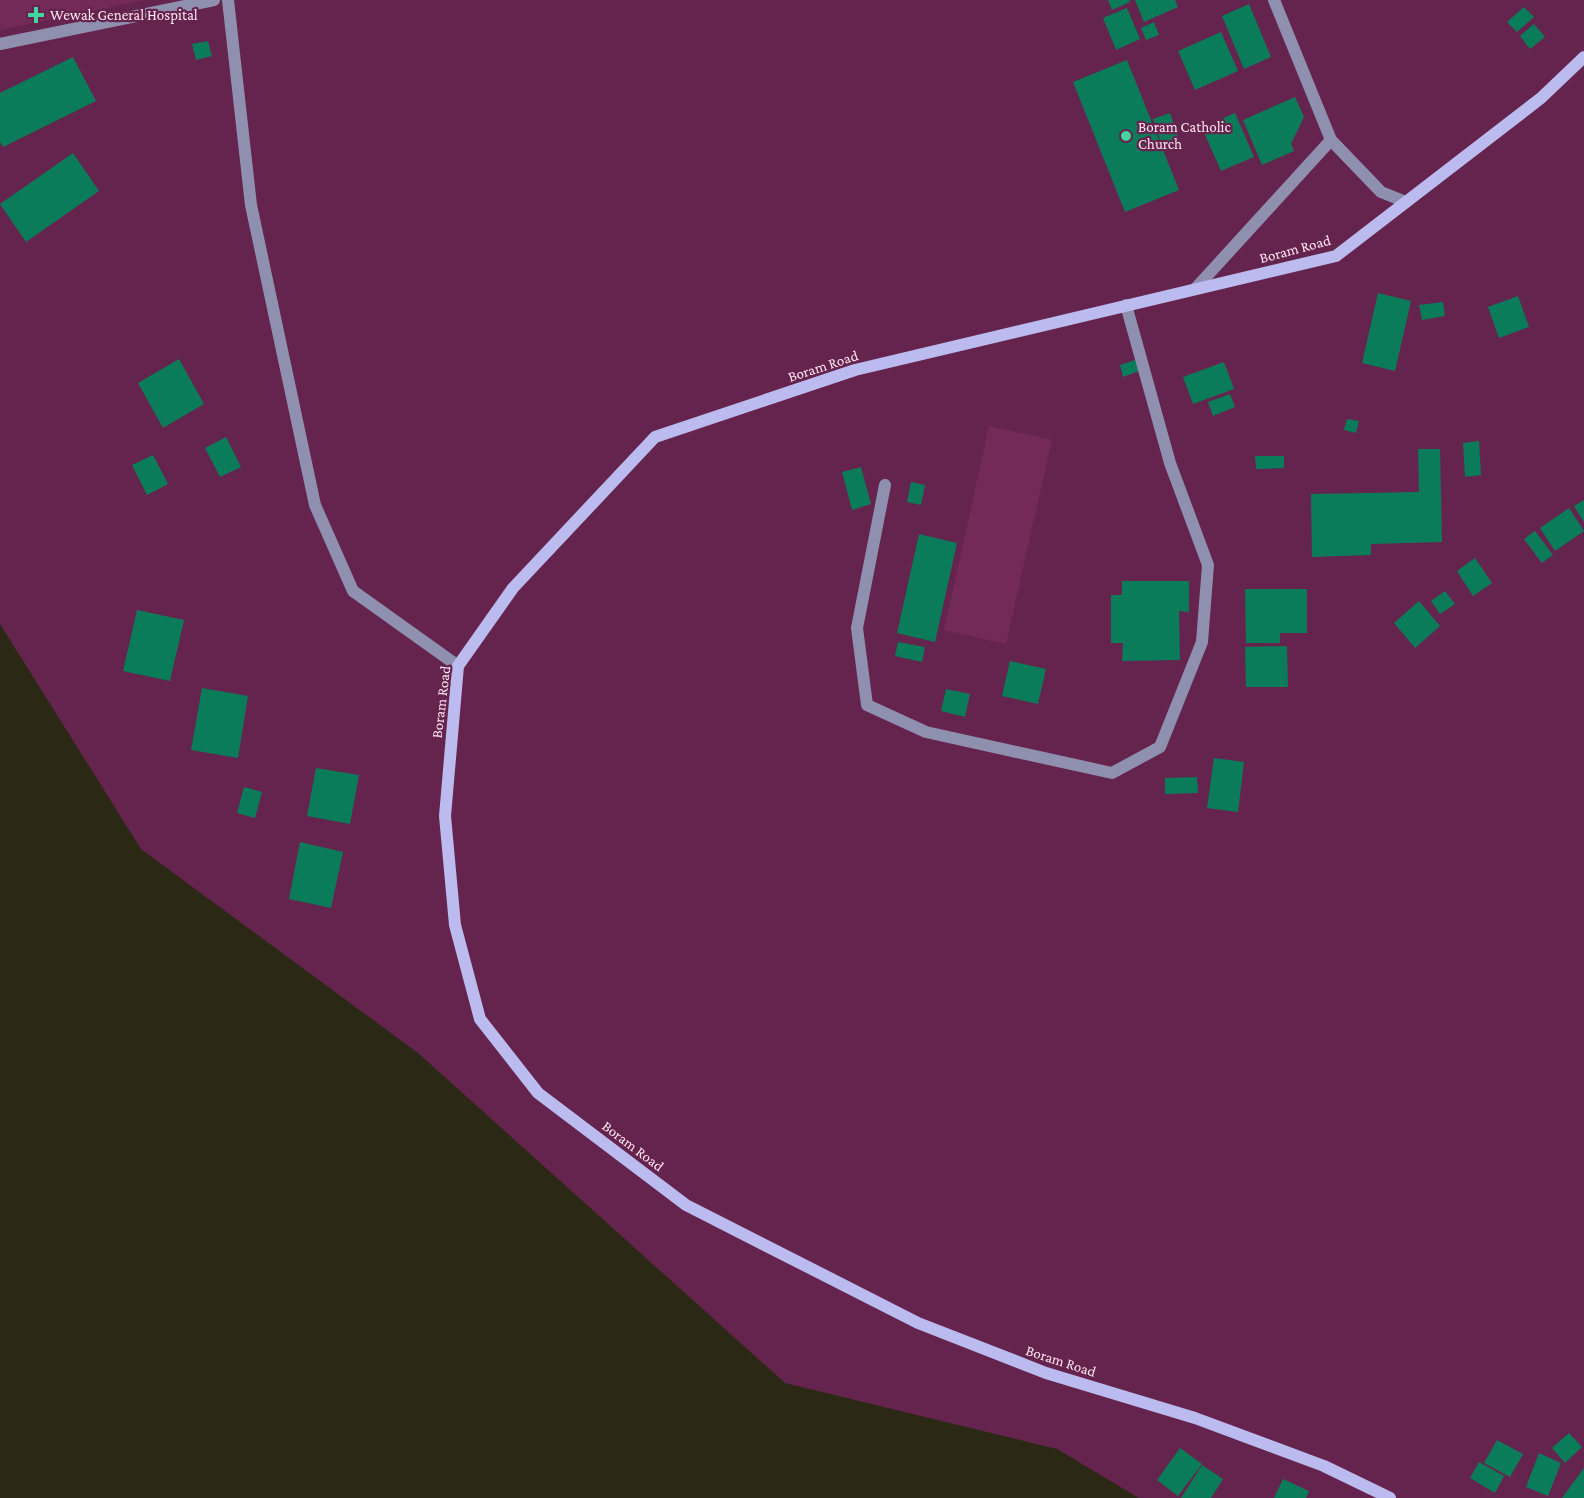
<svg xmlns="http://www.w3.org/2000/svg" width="1584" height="1498" font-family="'Crimson Pro',serif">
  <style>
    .built { fill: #732a58 }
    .water { fill: #2b2916 }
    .building { fill: #0a7c59 }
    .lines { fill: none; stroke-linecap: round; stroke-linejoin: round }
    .lane { stroke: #8f8fb0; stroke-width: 12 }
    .street { stroke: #8f8fb0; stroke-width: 12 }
    .secondary { stroke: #bbbbef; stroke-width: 12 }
    .poi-dot { fill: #43d4a0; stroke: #65244d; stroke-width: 2 }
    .labels { text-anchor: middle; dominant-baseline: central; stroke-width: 4.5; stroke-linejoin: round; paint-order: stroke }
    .poi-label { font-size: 15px; fill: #fde4f1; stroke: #65244d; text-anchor: start }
    .street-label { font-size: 15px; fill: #fde4f1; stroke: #65244d }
  </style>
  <rect width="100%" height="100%" fill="#65244d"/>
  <g class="built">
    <polygon points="0,0 145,0 0,30"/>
    <polygon points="989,426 1052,440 1006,644 944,630"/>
  </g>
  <polygon class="water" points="0,624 141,849 418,1053 785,1383 1057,1449 1139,1498 0,1498"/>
  <g class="building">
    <polygon points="1108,0 1129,0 1130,2 1112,10"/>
    <polygon points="1135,0 1175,0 1178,7 1144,22"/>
    <polygon points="1249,4 1271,57 1244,69 1222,16"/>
    <polygon points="1524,7 1534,17 1517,32 1507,22"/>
    <polygon points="1127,8 1140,39 1116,50 1103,18"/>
    <polygon points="1154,22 1159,35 1146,40 1141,28"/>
    <polygon points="1534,24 1545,37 1530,49 1520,36"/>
    <polygon points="1221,32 1238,71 1195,90 1178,51"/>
    <polygon points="208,41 212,56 196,60 192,44"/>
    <polygon points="73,57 96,101 3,147 0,142 0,93"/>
    <polygon points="1127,60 1179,190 1125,212 1073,82"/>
    <polygon points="1295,97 1304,117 1291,144 1294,151 1262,165 1243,120"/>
    <polygon points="1170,113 1180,143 1163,149 1153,119"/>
    <polygon points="1235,113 1254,157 1221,171 1202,128"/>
    <polygon points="73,153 99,191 26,242 0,204"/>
    <polygon points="1378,293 1411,301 1395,371 1362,363"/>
    <polygon points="1518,296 1529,327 1499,338 1488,307"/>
    <polygon points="1443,302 1445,316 1422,320 1419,305"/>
    <polygon points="179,359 204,404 163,428 138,383"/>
    <polygon points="1138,359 1142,370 1123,377 1120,365"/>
    <polygon points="1224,362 1234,389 1193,404 1183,377"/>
    <polygon points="1230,394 1235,407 1213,416 1208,402"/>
    <polygon points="1347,419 1359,421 1356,433 1344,430"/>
    <polygon points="226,437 241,467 220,477 205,448"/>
    <polygon points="1479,441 1481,475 1465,477 1463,443"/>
    <polygon points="1418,449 1440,449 1442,542 1371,544 1371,555 1312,557 1311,494 1419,492"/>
    <polygon points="153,455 168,484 147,495 132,465"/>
    <polygon points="1255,456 1284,456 1284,468 1256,469"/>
    <polygon points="861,467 871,504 852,510 842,472"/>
    <polygon points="911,482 925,485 921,505 907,502"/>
    <polygon points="1584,500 1584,522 1574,506"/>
    <polygon points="1569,508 1584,531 1555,551 1540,528"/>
    <polygon points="1535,531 1553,555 1542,563 1524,539"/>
    <polygon points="919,534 957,543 935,642 897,633"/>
    <polygon points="1475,558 1492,583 1473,596 1457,571"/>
    <polygon points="1122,581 1189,581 1189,612 1179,611 1180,660 1122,661 1123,643 1111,643 1111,595 1122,595"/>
    <polygon points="1245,589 1307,589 1307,633 1280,633 1280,643 1246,643"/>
    <polygon points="1445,591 1455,604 1440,614 1431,601"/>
    <polygon points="1419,601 1440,626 1415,648 1394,623"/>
    <polygon points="137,610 184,620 170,681 123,671"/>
    <polygon points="898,642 925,647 922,662 895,656"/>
    <polygon points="1287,646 1288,687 1246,687 1245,647"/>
    <polygon points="1010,661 1046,669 1038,704 1002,696"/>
    <polygon points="202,688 248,696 238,758 191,750"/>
    <polygon points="946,689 970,694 965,717 941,711"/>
    <polygon points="1214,758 1244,762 1238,812 1207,808"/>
    <polygon points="316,768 359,775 350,824 307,816"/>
    <polygon points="1197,777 1198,793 1165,794 1165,778"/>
    <polygon points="244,787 262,792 255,818 237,813"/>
    <polygon points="300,842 343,852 331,908 289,899"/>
    <polygon points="1569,1433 1582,1447 1565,1463 1552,1448"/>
    <polygon points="1497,1440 1523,1454 1510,1477 1484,1463"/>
    <polygon points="1180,1448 1202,1464 1178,1496 1157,1480"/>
    <polygon points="1539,1453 1561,1463 1548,1496 1526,1487"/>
    <polygon points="1479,1462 1504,1476 1495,1493 1470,1478"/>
    <polygon points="1202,1465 1223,1479 1211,1498 1181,1498"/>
    <polygon points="1584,1468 1584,1498 1562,1498"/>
    <polygon points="1283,1479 1309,1491 1306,1498 1274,1498"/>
  </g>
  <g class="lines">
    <g class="lane">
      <polyline points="1274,0 1331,140 1381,192 1406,202"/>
      <polyline points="1195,289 1331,140"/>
      <polyline points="885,485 857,628 867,705 926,732 1112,773 1160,747 1202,642 1208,565 1170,463 1126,305"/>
    </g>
    <g class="street">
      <polyline points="228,0 251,205 315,505 353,591 458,666"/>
      <polyline points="0,44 214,0"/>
    </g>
    <polyline class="secondary" points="1390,1498 1324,1466 1195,1418 1046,1373 918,1323 686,1205 538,1093 480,1019 455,925 445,816 458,666 513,588 655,437 855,370 1336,256 1541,98 1584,57"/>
  </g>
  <g class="poi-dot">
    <path d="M33 6h6v6h6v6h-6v6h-6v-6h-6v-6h6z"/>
    <circle cx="1126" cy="136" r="6"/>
  </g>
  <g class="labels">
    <g class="poi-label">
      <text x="50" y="15">Wewak General Hospital</text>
      <text x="1138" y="127">Boram Catholic<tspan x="1138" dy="17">Church</tspan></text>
    </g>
    <g class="street-label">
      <text transform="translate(1295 249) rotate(-15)">Boram Road</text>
      <text transform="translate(823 366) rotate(-18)">Boram Road</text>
      <text transform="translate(441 702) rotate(-83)">Boram Road</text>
      <text transform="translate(633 1146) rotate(37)">Boram Road</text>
      <text transform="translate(1061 1361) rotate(18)">Boram Road</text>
    </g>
  </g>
</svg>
